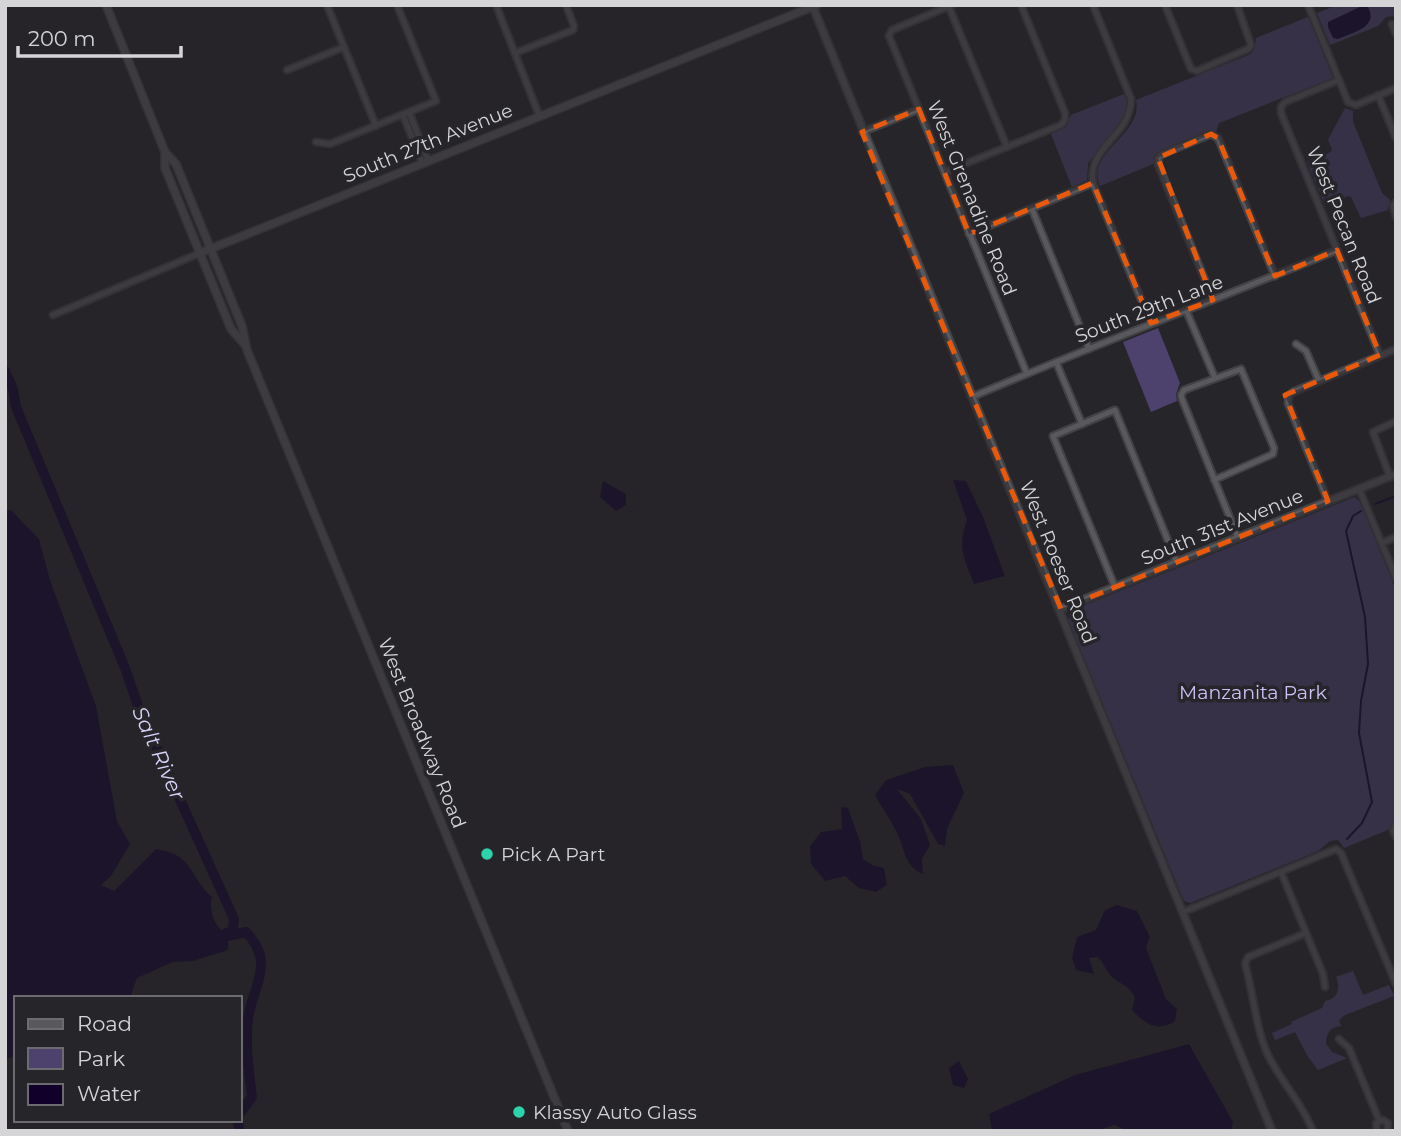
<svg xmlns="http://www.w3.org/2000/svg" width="1401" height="1136" font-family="Montserrat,sans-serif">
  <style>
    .green { fill: #4d426e }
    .water { fill: #11012a }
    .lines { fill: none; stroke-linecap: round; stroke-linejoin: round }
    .stream { stroke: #11012a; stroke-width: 2 }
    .river { stroke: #11012a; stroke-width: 10 }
    .minor-casing { stroke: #424145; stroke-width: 9 }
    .tertiary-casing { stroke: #424145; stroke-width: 10 }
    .secondary-casing { stroke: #424145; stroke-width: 10 }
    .minor { stroke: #59585c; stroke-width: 5 }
    .tertiary { stroke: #59585c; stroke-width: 6 }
    .secondary { stroke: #59585c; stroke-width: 7 }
    .marked { fill: none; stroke: #e8590c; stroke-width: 5; stroke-dasharray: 14 9; stroke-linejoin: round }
    .poi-dot { fill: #2dd4ab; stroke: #262529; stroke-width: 2.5 }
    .labels { text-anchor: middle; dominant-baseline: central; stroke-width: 7; stroke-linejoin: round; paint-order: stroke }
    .street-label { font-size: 19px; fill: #d5d4d7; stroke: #262529 }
    .park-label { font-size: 19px; fill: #cec1f9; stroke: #262529 }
    .poi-label { font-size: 19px; fill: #d5d4d7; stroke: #262529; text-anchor: start }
    .water-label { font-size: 21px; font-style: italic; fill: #d9d2f8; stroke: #262529 }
  </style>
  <rect width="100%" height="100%" fill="#262529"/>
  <g class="green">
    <polygon points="1338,5 1396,5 1396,16 1386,17 1378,26 1330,45 1317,13"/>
    <path d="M1308,17L1333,78L1219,123L1216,132H1208L1158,152L1153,164L1100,186C1085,151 1144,135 1136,100L1251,54L1255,47L1256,38Z"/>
    <polygon points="1124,94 1128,104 1127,113 1088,163 1087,180 1072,187 1051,134 1066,127 1071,115"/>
    <polygon points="1345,108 1353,111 1353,122 1382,193 1390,200 1388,210 1361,218 1351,197 1348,196 1325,205 1307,162 1331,152 1332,149 1328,140"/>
    <polygon points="1158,328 1180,383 1176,394 1177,401 1151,412 1123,342"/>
    <polygon points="1355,497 1360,503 1396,590 1396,819 1390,829 1344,848 1338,840 1330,841 1318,851 1190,903 1184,901 1069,621 1069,615 1073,610"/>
    <path d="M1353,971L1363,995L1389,985L1394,996L1345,1015L1339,1020L1341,1026C1330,1027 1326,1033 1326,1044L1332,1052L1347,1058L1318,1070L1307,1055L1295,1032L1275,1040L1272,1033L1292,1024L1291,1022L1322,1008L1325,1001C1338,999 1341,988 1336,977Z"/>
  </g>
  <g class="water">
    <path d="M1364,5L1368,7C1379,27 1354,32 1338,39L1333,38L1328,27V22Z"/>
    <path d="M953,480L966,481L983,517L1005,576L974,584C964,558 957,548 967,520Z"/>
    <polygon points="603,481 626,494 626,505 616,511 600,497"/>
    <path d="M11,510L39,539L50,580L96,706L117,821L130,844L111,876L101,885L114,891L156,849C194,854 189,877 212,897C209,907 213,922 221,930L229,927L228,950L193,961L173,962L137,978L130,998H16V1055L5,1060V511Z"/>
    <path d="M953,765L964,793L947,829L945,846L938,844L910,794L897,789L921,819L930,845L922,859L923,874C903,866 905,846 895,829C889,817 881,807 875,795L886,780L925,767Z"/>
    <polygon points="841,807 848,808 860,841 863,859 872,865 884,868 887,885 876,892 859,888 845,876 825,881 811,864 810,846 821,832 842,829"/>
    <path d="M1117,905L1137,911L1150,937L1146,947L1148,953L1166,999L1177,1009L1175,1021C1157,1033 1144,1023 1132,1010L1135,997C1127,984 1123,986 1112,977C1107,973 1104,963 1098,957L1089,958L1094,974L1076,970L1072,958L1077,937L1096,930L1105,910Z"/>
    <polygon points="1189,1044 1233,1122 1231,1131 1128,1131 1114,1125 1097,1131 992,1131 989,1114 1075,1075"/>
    <polygon points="959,1061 968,1079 964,1088 953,1085 949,1068"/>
  </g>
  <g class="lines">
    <g class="stream">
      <polyline points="1375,504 1396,496"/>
      <polyline points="1347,839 1362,823 1372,802 1359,733 1361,701 1368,664 1365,617 1346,531 1353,516 1361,511"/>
    </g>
    <g class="river">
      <path d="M5,371L13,389L16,407L125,668L139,709L234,919L233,928L228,936L246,932C276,963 253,985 248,1019C245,1045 249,1072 252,1097L240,1113"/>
      <polyline points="238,1120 239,1131"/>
    </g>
    <defs>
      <g id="minor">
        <polyline points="327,5 376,126"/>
        <polyline points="496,5 539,115"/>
        <polyline points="952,5 892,30 889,36 1027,374"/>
        <path d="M1093,5L1131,99C1131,136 1087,146 1093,183L1151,323"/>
        <polyline points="1165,5 1191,69 1197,71 1248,49 1251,45 1237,5"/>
        <polyline points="1308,5 1348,102 1356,105 1396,88"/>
        <polyline points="949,7 1007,147"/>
        <polyline points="1392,24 1396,34"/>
        <polyline points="515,53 573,30 574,26 566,5"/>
        <polyline points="287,70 344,47"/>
        <polyline points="1339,80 1285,102 1281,107 1281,113 1380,355"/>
        <polyline points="1378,95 1396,138"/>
        <polyline points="409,112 428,160"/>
        <polyline points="403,115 422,162"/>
        <polyline points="862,132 919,109"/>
        <polyline points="316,142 330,144 436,101 397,5"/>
        <polyline points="945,172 1061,125 1065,120 1065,113 1021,5"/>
        <polyline points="1396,202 1393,205 1396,217"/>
        <polyline points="1032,209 1089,349"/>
        <polyline points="969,234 1093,183"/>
        <polyline points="1213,300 1158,164 1158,158 1162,154 1211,134 1218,138 1275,276"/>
        <polyline points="1186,310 1215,378"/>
        <polyline points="53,315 200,253"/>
        <polyline points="1296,344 1306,351 1319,381"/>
        <polyline points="1056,362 1082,424"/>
        <path d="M972,397C1093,345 1216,300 1337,250"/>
        <polyline points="1390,477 1373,432 1396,421"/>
        <polyline points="1214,480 1273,454 1274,448 1241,369 1184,390 1181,395 1182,399 1238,538"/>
        <polyline points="1359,489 1396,578"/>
        <polyline points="1328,501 1288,403 1289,395 1293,392 1396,349"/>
        <polyline points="1382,543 1396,537"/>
        <polyline points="1115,587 1053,436 1115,410 1177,563"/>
        <polyline points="1396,824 1393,831 1396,837"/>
        <polyline points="1281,872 1323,974 1325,987"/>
        <polyline points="1183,912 1336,849 1341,853 1396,984"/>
        <path d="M1306,933L1248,957L1245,964C1254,995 1255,1026 1268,1055C1281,1082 1301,1101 1313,1131"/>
        <polyline points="1339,1039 1349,1048 1379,1120"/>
        <polyline points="1377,1131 1376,1123 1383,1120 1388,1123 1387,1131"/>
      </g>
      <g id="tertiary">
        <path d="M813,7C965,382 1120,756 1272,1131"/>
        <polyline points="1061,609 1396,474"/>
      </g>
      <g id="secondary">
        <polyline points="106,5 165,152 176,164 242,326 247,350 568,1131"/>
        <polyline points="165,152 165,168 231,329 246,346"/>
        <polyline points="200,253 817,5"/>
      </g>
    </defs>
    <use href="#minor" class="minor-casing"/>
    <use href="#tertiary" class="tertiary-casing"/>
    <use href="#secondary" class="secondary-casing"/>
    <use href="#minor" class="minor"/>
    <use href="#tertiary" class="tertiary"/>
    <use href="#secondary" class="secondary"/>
  </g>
  <path d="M0 0H1401V1136H0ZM919,109L969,234L1093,183L1151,323L1213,300L1158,158L1211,134L1218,138L1275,276L1337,250L1380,355L1285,395L1328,501L1061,609L862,132Z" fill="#262529" fill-opacity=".55" fill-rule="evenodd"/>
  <path class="marked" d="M919,109L969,234L1093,183L1151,323L1213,300L1158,158L1211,134L1218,138L1275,276L1337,250L1380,355L1285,395L1328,501L1061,609L862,132Z"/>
  <g class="poi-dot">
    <circle cx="487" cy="854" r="7"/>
    <circle cx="519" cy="1112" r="7"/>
  </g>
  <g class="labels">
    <g class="street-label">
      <text transform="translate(428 143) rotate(-22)">South 27th Avenue</text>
      <text transform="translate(972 198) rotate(68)">West Grenadine Road</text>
      <text transform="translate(1344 225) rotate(68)">West Pecan Road</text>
      <text transform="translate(1149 309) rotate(-21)">South 29th Lane</text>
      <text transform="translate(1222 527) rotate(-22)">South 31st Avenue</text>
      <text transform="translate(1058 562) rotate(68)">West Roeser Road</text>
      <text transform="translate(422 733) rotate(68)">West Broadway Road</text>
    </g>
    <g class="park-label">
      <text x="1253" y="692">Manzanita Park</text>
    </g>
    <g class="poi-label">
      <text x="501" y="854">Pick A Part</text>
      <text x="533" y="1112">Klassy Auto Glass</text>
    </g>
    <g class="water-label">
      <text transform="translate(159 753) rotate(66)">Salt River</text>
    </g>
  </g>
  <rect width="1401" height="1136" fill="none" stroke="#d5d4d7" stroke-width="14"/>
  <rect x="14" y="996" width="228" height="126" fill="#262529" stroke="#6c6b6f" stroke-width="2"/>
  <rect x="28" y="1019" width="35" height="10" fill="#59585c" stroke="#6c6b6f" stroke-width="2"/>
  <text x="77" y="1031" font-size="21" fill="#d5d4d7">Road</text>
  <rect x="28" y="1048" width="35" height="21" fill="#4d426e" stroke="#6c6b6f" stroke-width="2"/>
  <text x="77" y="1066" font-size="21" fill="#d5d4d7">Park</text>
  <rect x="28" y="1084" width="35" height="21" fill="#11012a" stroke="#6c6b6f" stroke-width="2"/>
  <text x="77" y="1101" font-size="21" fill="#d5d4d7">Water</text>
  <path d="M18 46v10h163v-10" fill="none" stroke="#d5d4d7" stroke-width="3.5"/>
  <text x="28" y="46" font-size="21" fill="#d5d4d7" stroke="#262529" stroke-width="5" paint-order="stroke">200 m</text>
</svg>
